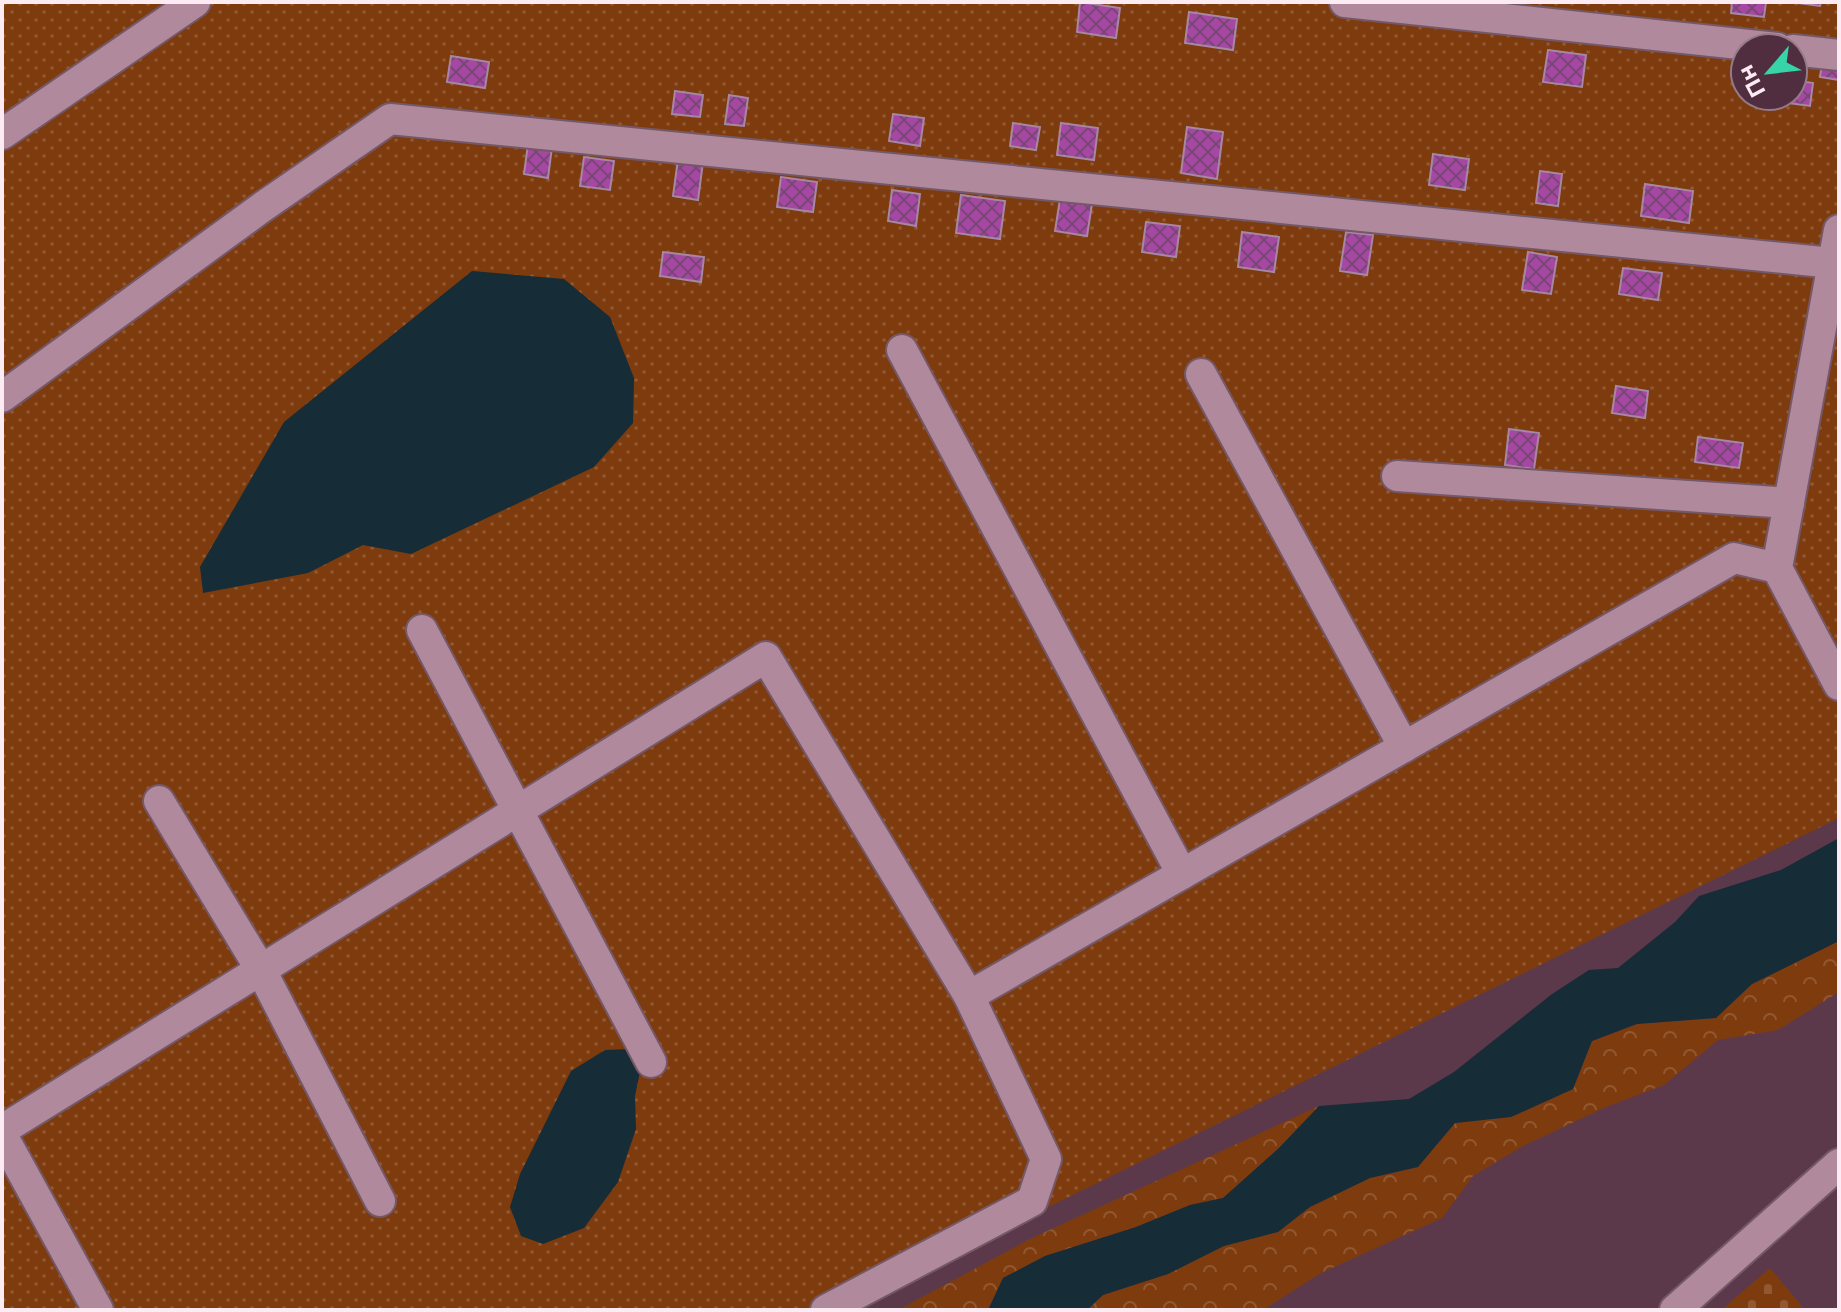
<svg xmlns="http://www.w3.org/2000/svg" width="1841" height="1312" font-family="Montserrat,sans-serif">
  <style>
    .forest { fill: url(#forest-crowns) }
    .cemetery { fill: url(#cemetery-stones) }
    .garden { fill: url(#garden-dots); fill-rule: evenodd }
    .water { fill: #162c36 }
    .building { fill: url(#building-cross-hatch); stroke: #a687a4; stroke-width: 2 }
    .lines { fill: none; stroke-linecap: round; stroke-linejoin: round }
    .minor-casing { stroke: #745867; stroke-width: 34 }
    .minor { stroke: #b1899c; stroke-width: 30 }
  </style>
  <defs>
    <pattern id="forest-crowns" width="20" height="18" patternUnits="userSpaceOnUse" patternTransform="scale(2)"><rect width="20" height="18" fill="#7e3b0e"/><path d="M2 6a3 3 0 1 1 6 0M12 15a3 3 0 1 1 6 0" fill="none" stroke="#915832"/></pattern>
    <pattern id="cemetery-stones" width="16" height="16" patternUnits="userSpaceOnUse" patternTransform="scale(2)"><rect width="16" height="16" fill="#7e3b0e"/><path d="M2 7V4a2 2 0 0 1 4 0v3zM10 15v-3a2 2 0 0 1 4 0v3z" fill="#915832"/></pattern>
    <pattern id="garden-dots" width="8" height="8" patternUnits="userSpaceOnUse" patternTransform="scale(2)"><rect width="8" height="8" fill="#7e3b0e"/><path d="M2 2h.1M6 6h.1" fill="none" stroke="#915832" stroke-width="1.8" stroke-linecap="round"/></pattern>
    <pattern id="building-cross-hatch" width="8" height="8" patternUnits="userSpaceOnUse" patternTransform="scale(2)"><rect width="8" height="8" fill="#a648a3"/><path d="M0 0l8 8M0 8l8-8" fill="none" stroke="#794776"/></pattern>
  </defs>
  <rect width="100%" height="100%" fill="#5b394a"/>
  <g class="forest">
    <polygon points="1839,941 1839,992 1778,1030 1718,1040 1664,1085 1606,1107 1523,1146 1473,1176 1442,1218 1321,1273 1263,1310 1087,1310 1103,1295 1167,1274 1224,1246 1278,1232 1310,1207 1370,1178 1418,1167 1455,1123 1511,1117 1573,1089 1592,1041 1637,1024 1716,1018 1752,984"/>
    <polygon points="1319,1106 1279,1148 1223,1198 1190,1205 1136,1227 1045,1256 1003,1278 988,1310 898,1310 1030,1239"/>
  </g>
  <polygon class="cemetery" points="1770,1268 1805,1310 1721,1310"/>
  <path class="garden" d="M2,2H1839V818L839,1310H2ZM1745,48H1793V96H1745Z"/>
  <g class="water">
    <polygon points="472,271 564,279 610,317 634,378 633,423 594,467 411,554 363,545 308,573 203,593 200,567 284,422"/>
    <polygon points="1839,838 1839,941 1752,984 1716,1018 1637,1024 1592,1041 1573,1089 1511,1117 1455,1123 1418,1167 1370,1178 1310,1207 1278,1232 1224,1246 1168,1274 1103,1295 1087,1310 988,1310 1003,1278 1045,1256 1136,1227 1190,1205 1223,1198 1279,1148 1319,1106 1409,1099 1454,1072 1552,994 1589,970 1618,968 1675,922 1699,896 1781,870"/>
    <polygon points="629,1049 640,1072 635,1096 636,1129 618,1182 584,1228 543,1244 521,1236 510,1207 520,1174 571,1071 605,1050"/>
  </g>
  <g class="building">
    <polygon points="1080,2 1120,8 1116,38 1077,32"/>
    <polygon points="1732,2 1766,2 1764,17 1731,13"/>
    <polygon points="1790,2 1821,2 1820,6"/>
    <polygon points="1189,12 1237,19 1233,50 1185,43"/>
    <polygon points="1548,50 1586,55 1582,87 1543,82"/>
    <polygon points="451,56 489,62 485,88 447,82"/>
    <polygon points="1823,57 1839,59 1839,80 1820,77"/>
    <polygon points="1793,80 1813,83 1810,106 1780,102 1781,96 1793,96"/>
    <polygon points="675,91 703,95 700,117 672,114"/>
    <polygon points="729,95 748,98 744,126 725,124"/>
    <polygon points="893,114 924,118 920,146 889,141"/>
    <polygon points="1013,123 1040,127 1036,150 1010,146"/>
    <polygon points="1061,123 1098,128 1094,160 1057,155"/>
    <polygon points="1187,127 1223,132 1217,179 1181,173"/>
    <polygon points="528,144 552,147 548,178 524,174"/>
    <polygon points="1433,154 1469,159 1465,190 1429,185"/>
    <polygon points="584,157 614,161 610,190 580,186"/>
    <polygon points="678,159 703,162 698,200 673,196"/>
    <polygon points="1540,171 1562,174 1558,206 1536,203"/>
    <polygon points="781,177 817,182 813,212 777,207"/>
    <polygon points="1645,184 1693,191 1689,223 1641,216"/>
    <polygon points="892,190 920,194 916,226 888,221"/>
    <polygon points="961,195 1005,201 1000,239 956,233"/>
    <polygon points="1060,199 1092,204 1087,236 1055,231"/>
    <polygon points="1146,222 1180,226 1176,257 1142,252"/>
    <polygon points="1242,232 1279,237 1274,272 1238,267"/>
    <polygon points="1346,232 1373,235 1367,275 1340,271"/>
    <polygon points="663,252 704,257 701,282 660,276"/>
    <polygon points="1528,252 1557,257 1551,294 1522,290"/>
    <polygon points="1623,268 1662,273 1658,300 1619,294"/>
    <polygon points="1616,386 1648,391 1645,418 1612,413"/>
    <polygon points="1509,429 1539,433 1534,469 1505,465"/>
    <polygon points="1698,437 1743,443 1739,468 1695,462"/>
  </g>
  <g class="lines">
    <defs>
      <g id="minor">
        <polyline points="1345,2 1777,48"/>
        <polyline points="1793,50 1839,55"/>
        <polyline points="2,134 195,2"/>
        <polyline points="1839,230 1777,568 1839,685"/>
        <polyline points="902,350 1182,874"/>
        <polyline points="1201,374 1404,747"/>
        <polyline points="2,397 261,208 390,119 1833,263"/>
        <polyline points="1397,476 1789,503"/>
        <polyline points="422,630 651,1062"/>
        <polyline points="159,801 261,970 380,1201"/>
        <polyline points="969,996 1734,558 1777,568"/>
        <polyline points="2,1130 766,657 969,996 1046,1159 1032,1201 826,1310"/>
        <polyline points="2,1135 98,1310"/>
        <polyline points="1675,1310 1839,1164"/>
      </g>
    </defs>
    <use href="#minor" class="minor-casing"/>
    <use href="#minor" class="minor"/>
  </g>
  <rect width="1841" height="1312" fill="none" stroke="#fdebf3" stroke-width="8"/>
  <g transform="translate(1769 72) rotate(242)"><circle r="38" fill="#502e3f" stroke="#957a87" stroke-width="2"/>
  <path d="M0-6L14 30L0 20L-14 30Z" fill="#36d4a7"/>
  <text y="-12" font-size="22" font-weight="bold" text-anchor="middle" fill="#fdebf3">Пн</text>
  </g>
</svg>
